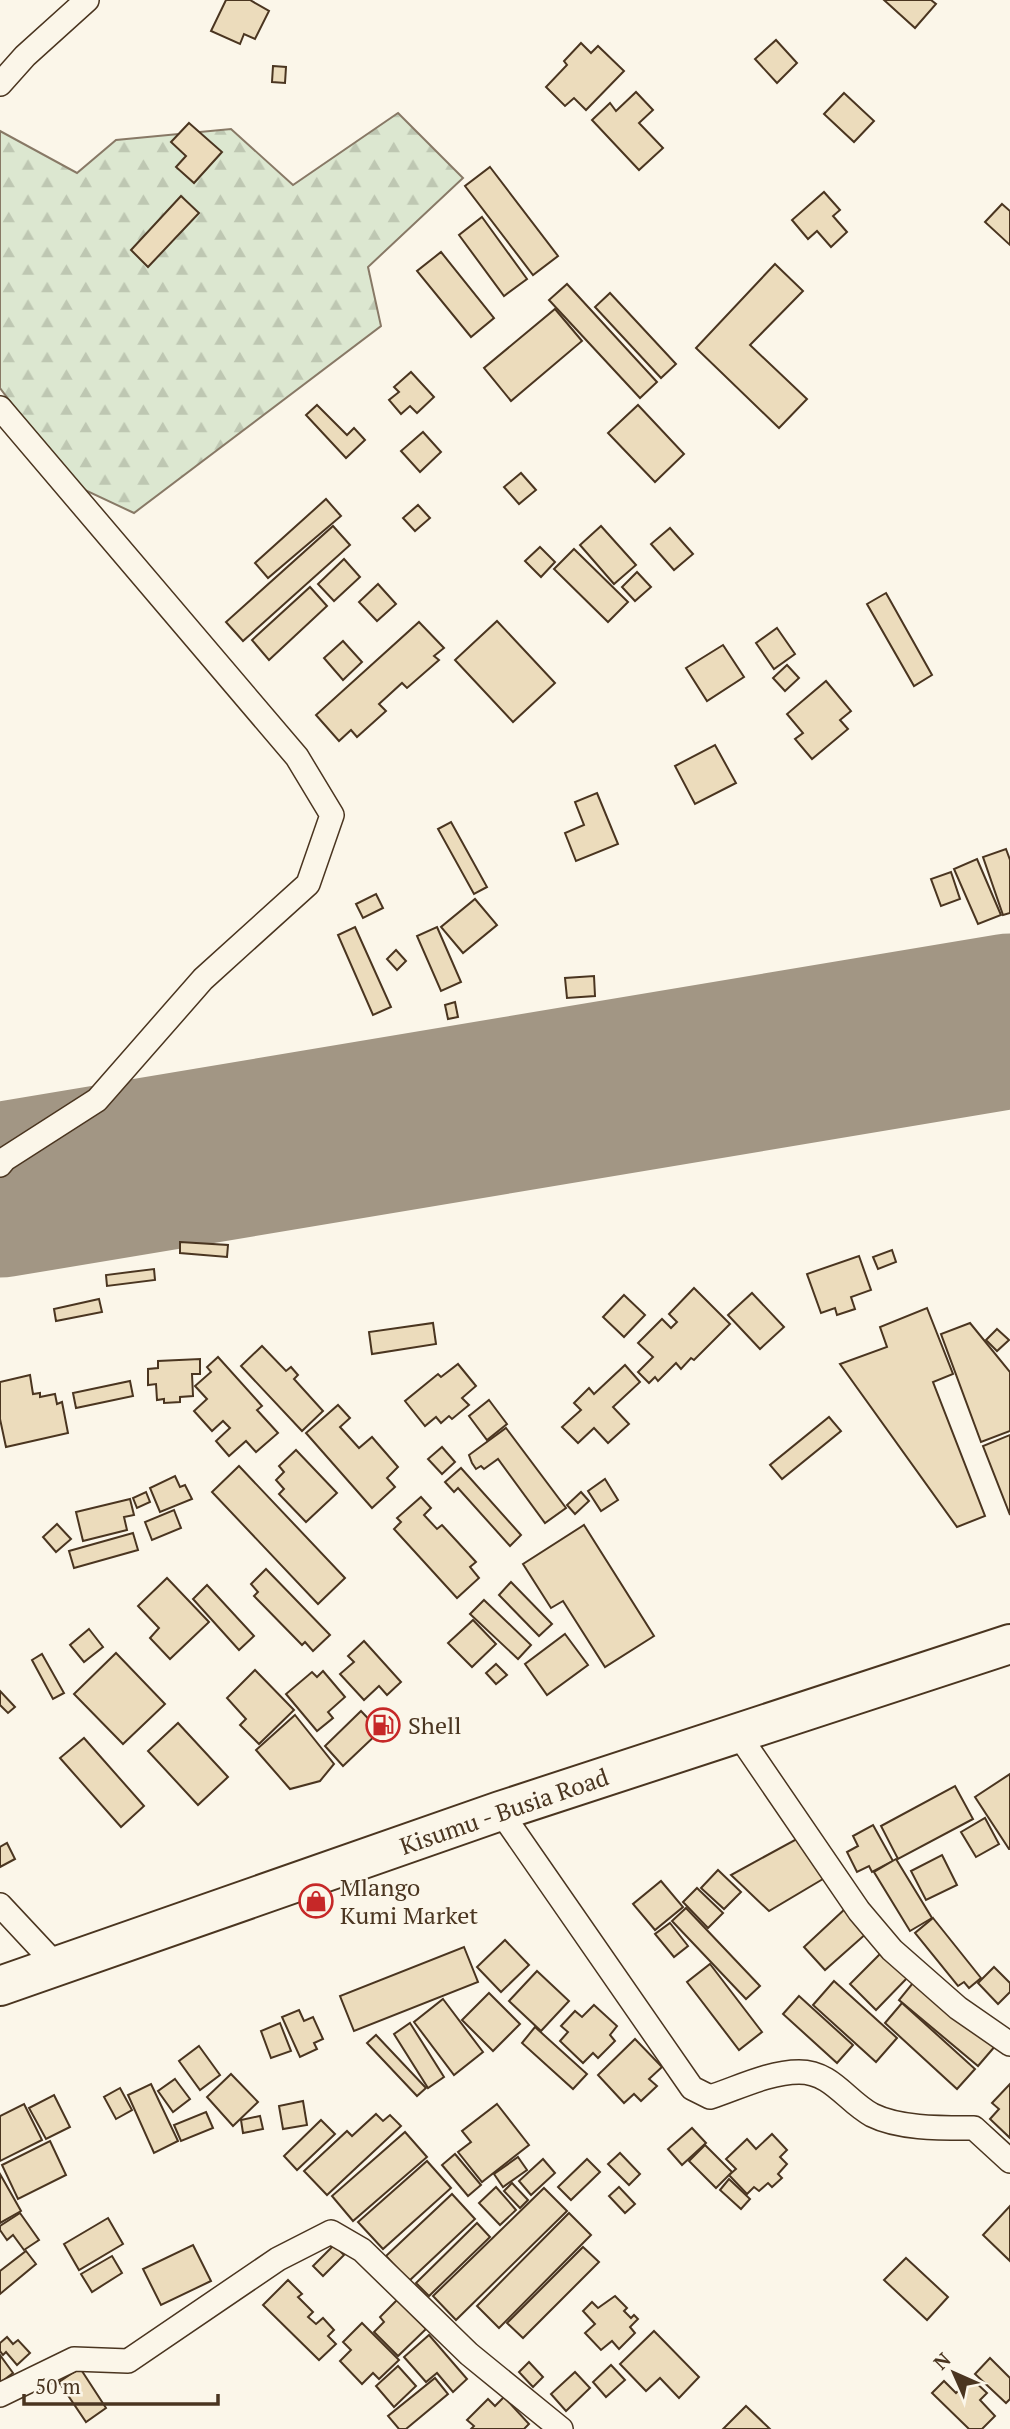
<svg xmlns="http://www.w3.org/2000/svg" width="1010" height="2429" font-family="'PT Serif',serif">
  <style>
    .forest { fill: url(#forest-firs); stroke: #887966; stroke-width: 2 }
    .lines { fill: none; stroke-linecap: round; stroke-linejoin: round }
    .runway { stroke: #a29684; stroke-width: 175 }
    .building { fill: #ecdcbc; stroke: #4a3520; stroke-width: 2 }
    .minor-casing { stroke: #4a3520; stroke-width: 26 }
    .trunk-casing { stroke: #4a3520; stroke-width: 42 }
    .minor { stroke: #fbf6e9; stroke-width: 23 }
    .trunk { stroke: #fbf6e9; stroke-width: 38 }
    .labels { text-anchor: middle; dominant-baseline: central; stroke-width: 5; stroke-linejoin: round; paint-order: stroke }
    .poi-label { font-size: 24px; fill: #4a3520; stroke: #fbf6e9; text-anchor: start }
    .street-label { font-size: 24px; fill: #4a3520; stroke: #fbf6e9 }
  </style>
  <defs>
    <pattern id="forest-firs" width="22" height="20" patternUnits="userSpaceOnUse" patternTransform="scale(1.75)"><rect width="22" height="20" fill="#dce7d0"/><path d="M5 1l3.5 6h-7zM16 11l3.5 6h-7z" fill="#bec7b2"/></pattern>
  </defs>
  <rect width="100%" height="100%" fill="#fbf6e9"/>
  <polygon class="forest" points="398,113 463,178 368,267 381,326 134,513 72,484 0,388 0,131 77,173 116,140 231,129 293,185"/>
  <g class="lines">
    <polyline class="runway" points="0,1190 1010,1021"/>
  </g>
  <g class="building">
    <polygon points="226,0 250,0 269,11 255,39 244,34 240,44 211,31"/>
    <polygon points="884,0 931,0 936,4 915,28"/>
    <polygon points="776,40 797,63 777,83 755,59"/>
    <polygon points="581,43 591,53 598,46 624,71 586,110 574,98 565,106 546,87 567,65 564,61"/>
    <polygon points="273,66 286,67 285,83 272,82"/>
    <polygon points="636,92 653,110 639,123 663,148 639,170 592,120 610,103 616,111"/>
    <polygon points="844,93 874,121 854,142 824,114"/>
    <polygon points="189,123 222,152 194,183 176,167 186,156 171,142"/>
    <polygon points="490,167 558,256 533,275 465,186"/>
    <polygon points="824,192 840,210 833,216 847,232 831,247 817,231 808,239 792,220"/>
    <polygon points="181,196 199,213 148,267 131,250"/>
    <polygon points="1002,204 1010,211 1010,245 985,222"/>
    <polygon points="482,217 527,279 504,296 459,235"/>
    <polygon points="441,252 494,318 471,337 417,271"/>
    <polygon points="775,264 803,291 750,345 807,399 779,428 696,348"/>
    <polygon points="567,284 657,382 640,398 549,300"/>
    <polygon points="610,293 676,364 661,378 595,307"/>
    <polygon points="555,309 582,341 511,401 484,368"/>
    <polygon points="411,372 434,397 417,413 410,406 401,414 389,400 399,392 394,387"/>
    <polygon points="317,405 347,435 354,428 365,440 346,458 306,415"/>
    <polygon points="638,405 684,454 655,482 608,433"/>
    <polygon points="423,432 441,452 420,472 401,451"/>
    <polygon points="521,473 536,490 519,504 504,487"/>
    <polygon points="326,499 341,516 268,578 255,563"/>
    <polygon points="418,505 430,518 415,531 403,518"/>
    <polygon points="333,526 350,545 243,641 226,622"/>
    <polygon points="601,526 636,565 614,584 580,545"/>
    <polygon points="670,528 693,554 674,570 651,544"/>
    <polygon points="540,547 555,562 541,577 525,561"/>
    <polygon points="574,549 628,602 608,622 554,569"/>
    <polygon points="344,559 360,577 334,601 318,584"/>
    <polygon points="637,572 651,587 635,601 622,587"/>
    <polygon points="378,584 396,604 377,621 359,602"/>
    <polygon points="310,587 327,606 269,660 252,640"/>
    <polygon points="886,593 932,675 914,686 867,604"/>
    <polygon points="497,621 555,683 513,722 455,660"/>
    <polygon points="419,622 444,648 434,656 439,660 407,688 402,683 379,704 386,711 357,737 351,730 339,741 316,715"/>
    <polygon points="777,628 795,654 774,669 756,643"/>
    <polygon points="343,641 362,662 343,680 324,658"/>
    <polygon points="723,645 744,677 707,701 686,668"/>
    <polygon points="787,665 799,678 785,691 773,678"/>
    <polygon points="826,681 851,711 840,720 848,729 812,759 795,739 803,733 787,714"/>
    <polygon points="715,745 736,783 695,804 675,766"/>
    <polygon points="597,793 618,844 576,861 565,833 584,825 575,802"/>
    <polygon points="451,822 487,887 474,894 438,829"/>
    <polygon points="1006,849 1010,860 1010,913 1003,915 983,857"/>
    <polygon points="977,859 1001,915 978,924 954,869"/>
    <polygon points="951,872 960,899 941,906 931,879"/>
    <polygon points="376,894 383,908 363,918 356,904"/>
    <polygon points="475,899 497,925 463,953 441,927"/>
    <polygon points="355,927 391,1007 373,1015 338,935"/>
    <polygon points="437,927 461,982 441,991 417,936"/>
    <polygon points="396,950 406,961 397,970 387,959"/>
    <polygon points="594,976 595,996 567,998 565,978"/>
    <polygon points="455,1002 458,1017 448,1019 445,1005"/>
    <polygon points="180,1242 228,1245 227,1257 180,1253"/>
    <polygon points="892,1250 896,1262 878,1269 873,1257"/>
    <polygon points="859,1256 871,1290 851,1297 855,1309 837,1315 835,1308 821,1313 807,1274"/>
    <polygon points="154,1269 155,1280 107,1286 106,1275"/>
    <polygon points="694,1288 730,1324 694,1360 691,1358 681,1369 676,1363 658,1381 655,1377 649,1383 638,1372 653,1357 638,1343 662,1319 671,1328 677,1322 669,1314"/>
    <polygon points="752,1293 784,1327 760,1349 728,1315"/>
    <polygon points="624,1295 645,1315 624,1337 603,1317"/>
    <polygon points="99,1299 102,1312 56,1321 54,1309"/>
    <polygon points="927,1308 953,1374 933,1382 985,1516 957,1527 840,1364 887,1347 880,1327"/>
    <polygon points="433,1323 436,1344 372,1354 369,1332"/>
    <polygon points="970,1323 1010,1372 1010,1431 981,1442 941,1334"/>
    <polygon points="997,1329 1009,1340 997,1351 986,1340"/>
    <polygon points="262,1346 286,1371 291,1367 298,1375 294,1379 323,1411 302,1431 241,1366"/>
    <polygon points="218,1357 262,1406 257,1410 278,1433 256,1452 246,1441 229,1456 216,1441 230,1428 223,1421 212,1431 194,1411 207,1399 195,1386 211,1372 207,1367"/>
    <polygon points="200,1359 200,1374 192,1374 193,1396 180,1397 180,1402 164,1403 164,1399 157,1400 156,1384 148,1385 148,1369 158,1368 158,1361"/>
    <polygon points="458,1364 476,1386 462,1398 469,1405 452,1419 449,1416 441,1423 436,1417 425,1426 405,1401 438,1374 441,1377"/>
    <polygon points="625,1365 640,1382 613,1407 629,1424 608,1443 594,1428 578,1443 562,1427 581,1410 574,1403 589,1388 594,1394"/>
    <polygon points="30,1375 33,1394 40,1393 40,1397 55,1394 57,1404 62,1402 68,1433 6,1447 0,1419 0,1382"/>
    <polygon points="130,1381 133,1396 76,1408 73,1393"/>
    <polygon points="489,1400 507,1424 487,1440 469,1416"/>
    <polygon points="338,1405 350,1418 340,1427 359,1448 372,1437 398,1467 387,1478 395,1487 372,1508 306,1433"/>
    <polygon points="829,1417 841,1431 782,1479 770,1465"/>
    <polygon points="506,1428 566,1508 545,1523 498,1459 484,1469 481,1466 476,1469 472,1463 469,1455"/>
    <polygon points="1010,1435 1010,1515 983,1446"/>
    <polygon points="442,1447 455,1462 442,1474 428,1459"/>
    <polygon points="296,1450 337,1493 306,1522 279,1494 284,1489 276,1480 284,1472 279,1466"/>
    <polygon points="239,1466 345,1578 318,1604 212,1492"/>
    <polygon points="461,1468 521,1535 510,1546 458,1488 454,1492 445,1482"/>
    <polygon points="175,1476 180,1487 185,1485 192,1499 160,1512 150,1488"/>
    <polygon points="605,1479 618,1500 601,1511 588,1491"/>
    <polygon points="146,1492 150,1502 137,1508 133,1498"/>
    <polygon points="581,1492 589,1501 575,1514 567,1505"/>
    <polygon points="421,1497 431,1508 424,1515 437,1529 442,1525 476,1562 470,1567 479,1578 457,1598 394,1529 401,1522 397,1518"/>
    <polygon points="130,1499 134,1515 124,1517 127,1530 83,1541 76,1512"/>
    <polygon points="174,1510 181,1528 152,1540 145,1522"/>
    <polygon points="57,1524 71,1539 56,1552 43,1537"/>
    <polygon points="584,1525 654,1636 605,1667 563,1601 551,1608 523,1564"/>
    <polygon points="133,1533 138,1550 74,1568 69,1551"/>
    <polygon points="266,1569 330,1635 313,1651 305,1642 302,1645 254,1596 258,1592 251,1584"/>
    <polygon points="167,1578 209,1622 170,1659 150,1638 159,1628 138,1606"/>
    <polygon points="511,1582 552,1624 539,1636 499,1595"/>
    <polygon points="207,1585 254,1636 239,1650 193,1599"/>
    <polygon points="484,1600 531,1645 518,1659 470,1614"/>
    <polygon points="473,1620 496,1644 472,1667 448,1643"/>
    <polygon points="89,1629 103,1647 84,1662 70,1645"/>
    <polygon points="565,1634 588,1665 547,1695 525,1664"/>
    <polygon points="364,1641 401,1682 387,1695 379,1686 364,1700 340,1674 354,1662 348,1656"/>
    <polygon points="116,1653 165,1704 123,1744 74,1694"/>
    <polygon points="42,1654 64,1693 53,1699 32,1660"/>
    <polygon points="496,1664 507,1675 496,1684 486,1673"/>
    <polygon points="255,1670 294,1710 259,1744 240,1725 246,1719 227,1698"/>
    <polygon points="323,1671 345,1697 328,1712 333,1718 317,1731 286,1694 312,1672 317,1677"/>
    <polygon points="0,1691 15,1707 8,1713 0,1705"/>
    <polygon points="361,1711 380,1731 343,1766 325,1746"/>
    <polygon points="295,1715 334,1764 320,1781 290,1789 256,1750"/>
    <polygon points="178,1723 228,1777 198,1805 148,1751"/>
    <polygon points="84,1738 144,1806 121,1827 60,1758"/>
    <polygon points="1010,1774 1010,1849 1009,1849 975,1797"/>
    <polygon points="955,1786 973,1819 898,1859 881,1826"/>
    <polygon points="985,1818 999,1844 976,1857 961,1832"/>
    <polygon points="873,1825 893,1861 872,1872 869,1866 857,1872 847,1852 858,1846 853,1836"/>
    <polygon points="804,1835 828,1876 769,1911 731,1875"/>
    <polygon points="7,1843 15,1859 0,1867 0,1847"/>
    <polygon points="942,1855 957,1885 926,1900 911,1871"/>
    <polygon points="896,1859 932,1918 910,1931 874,1872"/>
    <polygon points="718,1870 741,1892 724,1909 701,1888"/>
    <polygon points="661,1881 683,1907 655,1930 633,1904"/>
    <polygon points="697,1888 723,1913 708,1928 683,1902"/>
    <polygon points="686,1908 760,1986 746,1999 672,1921"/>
    <polygon points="846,1908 868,1932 825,1970 804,1947"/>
    <polygon points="933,1918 981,1978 969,1988 964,1982 958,1986 915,1933"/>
    <polygon points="670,1923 688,1946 674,1957 655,1934"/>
    <polygon points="505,1940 529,1965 501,1992 477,1967"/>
    <polygon points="464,1947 478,1982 354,2031 340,1996"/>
    <polygon points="885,1949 911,1974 876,2010 850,1984"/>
    <polygon points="710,1964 762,2032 739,2050 687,1982"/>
    <polygon points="994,1967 1010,1983 1010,1992 998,2004 978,1983"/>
    <polygon points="537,1971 569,2001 541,2031 509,2001"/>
    <polygon points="917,1978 996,2045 978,2066 899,2000"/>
    <polygon points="834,1981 897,2038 876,2062 813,2005"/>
    <polygon points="489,1993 520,2024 493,2051 462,2020"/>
    <polygon points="799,1996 853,2045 837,2063 783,2014"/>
    <polygon points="443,1999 483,2052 454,2075 414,2022"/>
    <polygon points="902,2003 975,2069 957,2089 885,2023"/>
    <polygon points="594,2005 617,2026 610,2035 615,2041 598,2058 593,2053 583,2063 560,2041 568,2032 561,2026 575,2011 582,2017"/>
    <polygon points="299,2010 304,2021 313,2017 323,2039 314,2043 317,2049 300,2057 282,2017"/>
    <polygon points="280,2023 291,2051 271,2058 261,2031"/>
    <polygon points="410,2023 444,2077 428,2088 394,2034"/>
    <polygon points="535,2027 587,2074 573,2089 522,2043"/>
    <polygon points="376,2035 426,2088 417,2096 367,2043"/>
    <polygon points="635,2039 662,2067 649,2079 657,2086 641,2101 634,2094 624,2103 598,2075"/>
    <polygon points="199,2046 220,2075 200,2090 179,2061"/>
    <polygon points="231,2074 258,2102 233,2126 207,2097"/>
    <polygon points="175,2079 190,2099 173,2112 158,2091"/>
    <polygon points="151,2084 178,2141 154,2153 128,2095"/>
    <polygon points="1010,2084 1010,2138 990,2119 999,2109 992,2103"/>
    <polygon points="120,2088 132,2110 116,2119 104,2097"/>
    <polygon points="54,2095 70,2127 46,2139 29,2108"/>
    <polygon points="303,2101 307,2125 283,2129 279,2106"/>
    <polygon points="24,2104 42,2140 0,2161 0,2116"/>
    <polygon points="497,2104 529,2145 482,2182 458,2152 471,2142 462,2131"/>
    <polygon points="206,2112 213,2128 181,2141 174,2125"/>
    <polygon points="376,2114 383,2121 390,2115 401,2126 327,2195 304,2171 347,2131 352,2136"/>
    <polygon points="260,2116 263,2129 243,2133 241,2120"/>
    <polygon points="321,2120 335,2134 297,2170 284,2156"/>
    <polygon points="692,2128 706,2143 682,2165 668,2149"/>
    <polygon points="405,2132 427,2157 353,2221 332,2196"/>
    <polygon points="772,2134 787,2150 780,2157 787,2164 778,2174 782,2178 772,2187 768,2183 759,2191 754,2187 747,2194 729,2175 736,2169 726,2159 747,2139 756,2149"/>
    <polygon points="50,2141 66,2175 18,2199 2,2165"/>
    <polygon points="705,2145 732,2172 716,2188 689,2161"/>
    <polygon points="620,2153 640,2174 629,2185 608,2164"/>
    <polygon points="455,2154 481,2185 468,2196 442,2165"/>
    <polygon points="518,2157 527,2170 503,2187 494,2174"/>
    <polygon points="543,2159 555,2173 531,2195 519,2181"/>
    <polygon points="587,2159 600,2172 571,2200 558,2187"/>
    <polygon points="427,2161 451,2188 383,2249 358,2222"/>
    <polygon points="0,2174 21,2211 0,2223"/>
    <polygon points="729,2179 750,2199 741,2209 720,2190"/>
    <polygon points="512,2183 528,2200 520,2208 504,2191"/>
    <polygon points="496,2187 516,2210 500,2225 479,2203"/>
    <polygon points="619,2187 635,2204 625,2213 609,2196"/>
    <polygon points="544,2188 567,2211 456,2320 433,2296"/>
    <polygon points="452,2194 475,2219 409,2281 386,2256"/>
    <polygon points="1010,2206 1010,2261 983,2235"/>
    <polygon points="20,2213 39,2240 24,2250 13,2235 7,2240 0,2230 0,2226"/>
    <polygon points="569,2213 591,2235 499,2328 477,2306"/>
    <polygon points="108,2218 123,2244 79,2270 64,2244"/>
    <polygon points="477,2223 490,2237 429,2296 416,2283"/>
    <polygon points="193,2245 211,2281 161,2305 143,2269"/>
    <polygon points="334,2245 344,2255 323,2276 313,2266"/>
    <polygon points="583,2247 599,2262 523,2338 507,2323"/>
    <polygon points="26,2251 36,2264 0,2294 0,2271"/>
    <polygon points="112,2256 122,2273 92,2292 81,2274"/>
    <polygon points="906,2258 948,2297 927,2320 884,2280"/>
    <polygon points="288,2280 302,2294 298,2297 313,2312 308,2317 316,2324 323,2318 334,2330 328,2336 336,2344 319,2360 263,2305"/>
    <polygon points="615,2296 627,2308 624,2311 631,2318 634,2315 638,2319 630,2327 635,2333 619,2349 612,2341 601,2350 585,2333 595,2324 583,2311 592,2302 598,2308"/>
    <polygon points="397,2300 426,2329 398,2356 374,2332 384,2322 380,2317"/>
    <polygon points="362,2323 399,2360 379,2379 373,2373 362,2384 340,2361 351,2350 343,2342"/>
    <polygon points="654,2331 699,2377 679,2398 660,2378 646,2391 620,2364"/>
    <polygon points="429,2335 467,2379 453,2392 437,2373 426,2382 404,2357"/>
    <polygon points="7,2337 13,2344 18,2340 30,2353 17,2365 6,2352 3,2355 0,2351 0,2343"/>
    <polygon points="0,2355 13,2373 0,2383"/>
    <polygon points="990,2358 1010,2378 1010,2399 1006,2403 975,2374"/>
    <polygon points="529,2362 543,2377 533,2387 519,2372"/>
    <polygon points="611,2365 625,2380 606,2397 593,2382"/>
    <polygon points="398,2366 416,2386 394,2407 376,2386"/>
    <polygon points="80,2368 106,2408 86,2422 59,2382"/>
    <polygon points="575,2372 590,2388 566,2411 551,2394"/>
    <polygon points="435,2378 448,2394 406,2429 399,2429 388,2416"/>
    <polygon points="971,2378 987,2393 980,2400 995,2416 982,2429 969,2429 932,2393 944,2381 956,2393"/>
    <polygon points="504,2397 529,2424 524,2429 471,2429 474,2426 467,2420 488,2399 495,2406"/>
    <polygon points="746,2406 770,2429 723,2429"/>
  </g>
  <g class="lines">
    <defs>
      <g id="minor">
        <polyline points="0,84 25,56 87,0"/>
        <polyline points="0,408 297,757 332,815 308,884 203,979 97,1100 5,1159 0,1165"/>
        <polyline points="738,1734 859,1911 892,1950 958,2008 1010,2044"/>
        <path d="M500,1811L692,2088L710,2097C738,2088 769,2072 799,2072C832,2072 846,2101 872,2115C900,2129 943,2128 974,2128L1010,2161"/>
        <polyline points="0,1905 57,1966"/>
        <polyline points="0,2395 74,2359 128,2361 278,2259 331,2232 362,2250 469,2354 561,2429"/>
      </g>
      <polyline id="trunk" points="0,1986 500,1811 1010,1644"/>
    </defs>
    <use href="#minor" class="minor-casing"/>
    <use href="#trunk" class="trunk-casing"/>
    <use href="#minor" class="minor"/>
    <use href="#trunk" class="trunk"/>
  </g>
  <defs>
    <symbol id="fuel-ring" viewBox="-11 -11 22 22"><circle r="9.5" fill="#fbf6e9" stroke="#c62828" stroke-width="1.5"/><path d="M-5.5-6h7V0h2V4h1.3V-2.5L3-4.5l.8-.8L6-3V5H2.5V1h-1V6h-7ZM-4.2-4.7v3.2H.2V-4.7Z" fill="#c62828"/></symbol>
    <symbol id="shop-ring" viewBox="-11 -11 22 22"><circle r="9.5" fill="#fbf6e9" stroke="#c62828" stroke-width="1.5"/><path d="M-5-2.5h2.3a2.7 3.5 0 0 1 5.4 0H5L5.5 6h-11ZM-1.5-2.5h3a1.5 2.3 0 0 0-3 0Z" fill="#c62828"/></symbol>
  </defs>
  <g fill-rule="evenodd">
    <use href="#fuel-ring" x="364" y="1706" width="38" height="38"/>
    <use href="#shop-ring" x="297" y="1882" width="38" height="38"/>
  </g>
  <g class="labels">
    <g class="poi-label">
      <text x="408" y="1725">Shell</text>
      <text x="340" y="1887">Mlango<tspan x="340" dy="28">Kumi Market</tspan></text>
    </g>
    <g class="street-label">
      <text transform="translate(504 1811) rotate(-19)">Kisumu - Busia Road</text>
    </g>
  </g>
  <g transform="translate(954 2373) rotate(315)" stroke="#fbf6e9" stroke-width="5" paint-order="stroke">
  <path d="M0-5L12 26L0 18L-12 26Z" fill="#4a3520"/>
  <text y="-10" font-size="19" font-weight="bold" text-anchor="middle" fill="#4a3520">N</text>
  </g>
  <path d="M24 2394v10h194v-10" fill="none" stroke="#4a3520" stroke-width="3.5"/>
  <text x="35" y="2394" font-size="21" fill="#4a3520" stroke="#fbf6e9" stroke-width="5" paint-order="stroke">50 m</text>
</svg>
